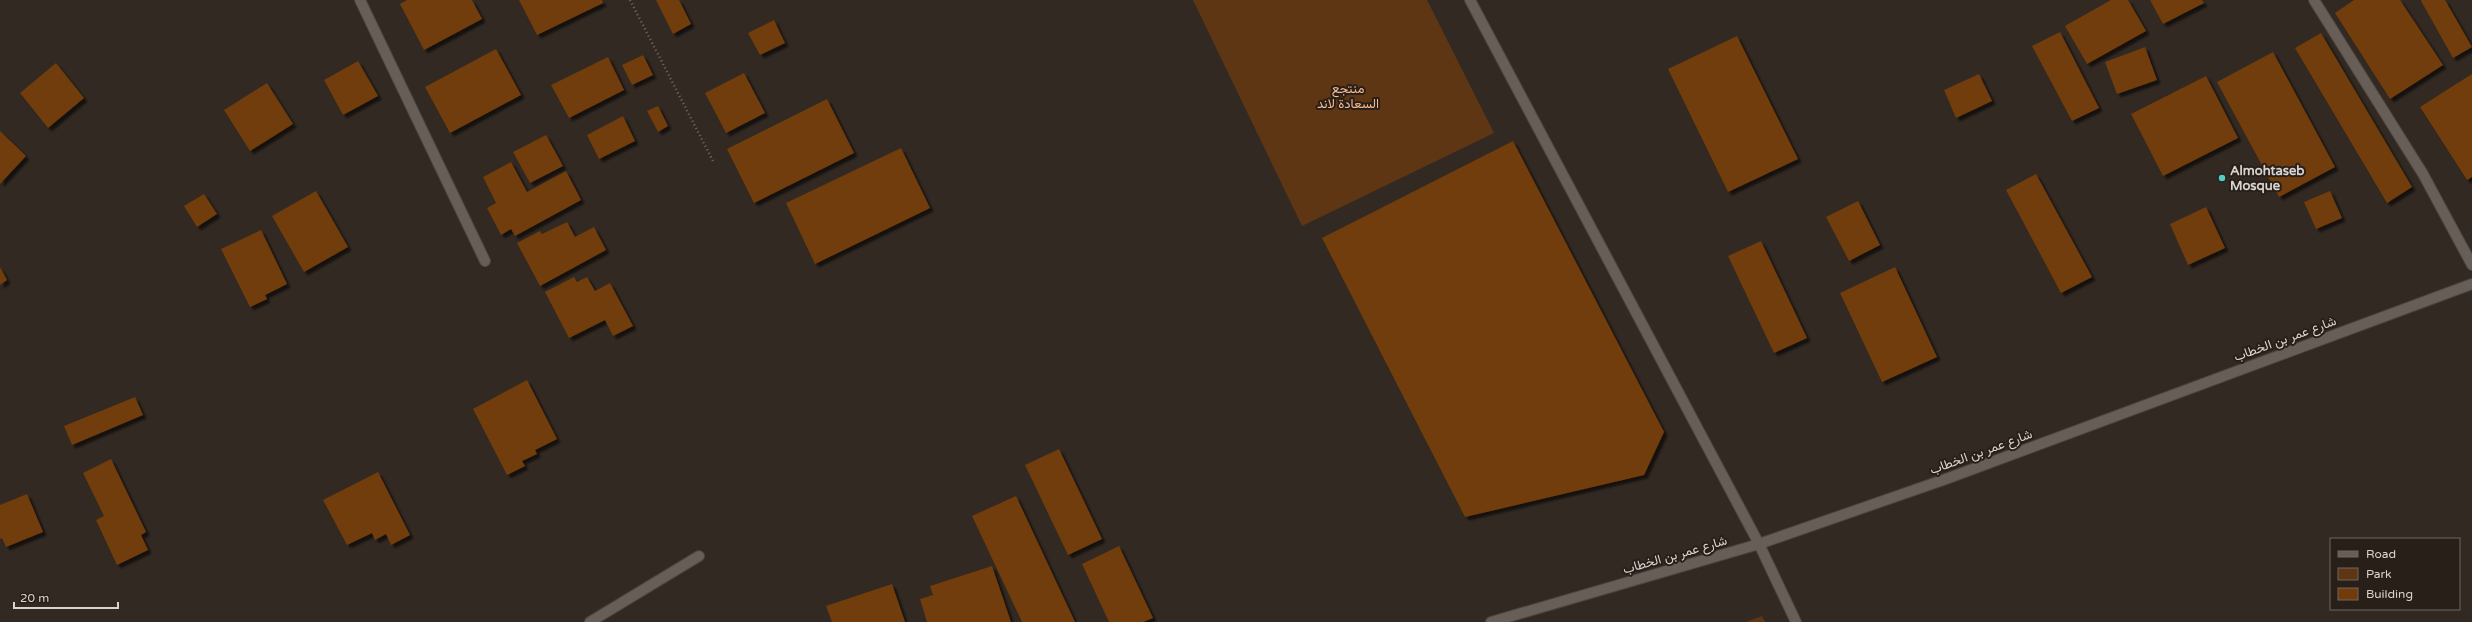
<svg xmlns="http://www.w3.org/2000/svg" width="2472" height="622" font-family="'Varela Round',Vazirmatn,sans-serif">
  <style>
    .green { fill: #5f3613 }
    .building { fill: #713c09; filter: url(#shadow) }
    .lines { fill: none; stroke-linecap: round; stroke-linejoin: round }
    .service-casing { stroke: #4b443f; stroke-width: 12 }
    .minor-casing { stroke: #4b443f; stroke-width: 12 }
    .secondary-casing { stroke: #4b443f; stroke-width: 12 }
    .path { stroke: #736b66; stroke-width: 2.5; stroke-dasharray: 1 3; stroke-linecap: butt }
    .service { stroke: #675e57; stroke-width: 10 }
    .minor { stroke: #675e57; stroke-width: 10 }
    .secondary { stroke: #675e57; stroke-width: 10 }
    .poi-dot { fill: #54cdc7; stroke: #281f19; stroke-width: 1.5 }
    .labels { text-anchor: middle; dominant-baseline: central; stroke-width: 4; stroke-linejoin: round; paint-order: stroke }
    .park-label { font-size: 13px; fill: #f5ba8f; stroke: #281f19 }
    .poi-label { font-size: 13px; font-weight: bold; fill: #dad4d0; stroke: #281f19; text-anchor: start }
    .street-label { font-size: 13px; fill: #dad4d0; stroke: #281f19 }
  </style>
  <defs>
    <filter id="shadow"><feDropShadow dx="3.5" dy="3.5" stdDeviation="1" flood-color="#0009"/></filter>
  </defs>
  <rect width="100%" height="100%" fill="#322923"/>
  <g class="green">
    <polygon points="1193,0 1427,0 1494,133 1302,226"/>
    <polygon points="1762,616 1765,622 1746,622"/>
  </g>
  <g class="building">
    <polygon points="407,0 472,0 482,19 424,50 400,4"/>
    <polygon points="519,0 602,0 603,3 537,35"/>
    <polygon points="656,0 679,0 691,24 673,34"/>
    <polygon points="2111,0 2128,0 2146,31 2087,64 2065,26"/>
    <polygon points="2150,0 2202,0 2204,3 2163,24"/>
    <polygon points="2354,0 2400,0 2443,65 2390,99 2335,13"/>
    <polygon points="2422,0 2445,0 2472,47 2453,58 2421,1"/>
    <polygon points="774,20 785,43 760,55 748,33"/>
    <polygon points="2060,32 2099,108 2072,121 2032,46"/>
    <polygon points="2321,33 2412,187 2387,203 2295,48"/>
    <polygon points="1737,36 1798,159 1728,192 1668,69"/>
    <polygon points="2145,47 2157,80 2117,94 2105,62"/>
    <polygon points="496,49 521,95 450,133 425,87"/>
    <polygon points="2273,52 2335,167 2279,197 2217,82"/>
    <polygon points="643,55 653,75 632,85 622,65"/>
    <polygon points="608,57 624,90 569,118 551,85"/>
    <polygon points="358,61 378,96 343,115 324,80"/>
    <polygon points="56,63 84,98 48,128 20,93"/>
    <polygon points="744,73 765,113 726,133 705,93"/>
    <polygon points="1979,74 1992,101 1956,118 1944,90"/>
    <polygon points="2472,74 2472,177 2467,180 2420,107"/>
    <polygon points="2206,76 2238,138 2163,176 2131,114"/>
    <polygon points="267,83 293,124 250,151 224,110"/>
    <polygon points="827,99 854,153 754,203 727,149"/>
    <polygon points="658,106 668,126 658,132 647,111"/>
    <polygon points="623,116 635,141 599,159 587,135"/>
    <polygon points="0,131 26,156 0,184"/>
    <polygon points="546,135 563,166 530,183 513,152"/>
    <polygon points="1513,141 1664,432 1644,475 1465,517 1322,238"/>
    <polygon points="901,148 930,208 815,264 786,203"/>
    <polygon points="511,162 527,192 566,171 581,200 515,236 511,229 501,235 487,208 496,203 483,177"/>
    <polygon points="2036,174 2092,277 2061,293 2006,190"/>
    <polygon points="316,191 348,247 304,272 272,216"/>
    <polygon points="2330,191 2342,218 2316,229 2304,202"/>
    <polygon points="204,194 217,214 197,227 184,206"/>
    <polygon points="1858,201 1880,245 1849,261 1826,217"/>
    <polygon points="2206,207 2225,248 2188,265 2170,224"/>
    <polygon points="567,222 575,237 594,227 606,250 540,286 517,243 540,231 542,234"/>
    <polygon points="261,230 287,284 265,295 267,299 250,307 221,249"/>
    <polygon points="1761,241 1807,338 1774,353 1728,256"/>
    <polygon points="0,267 7,280 0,285"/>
    <polygon points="1895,267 1937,357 1882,382 1840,293"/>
    <polygon points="574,277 577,282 587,277 595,291 610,283 633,326 613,336 605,320 569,338 545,292"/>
    <polygon points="527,380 557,439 535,450 537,454 522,461 525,466 507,475 473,409"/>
    <polygon points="135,397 143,415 72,445 64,426"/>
    <polygon points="1059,449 1102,539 1068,555 1025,465"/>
    <polygon points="111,459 146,532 141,535 148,550 117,565 96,520 104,516 83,473"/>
    <polygon points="378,472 410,535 391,545 386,534 375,540 372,533 347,545 323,500"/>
    <polygon points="27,494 43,532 6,547 2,538 0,539 0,505"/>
    <polygon points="1016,496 1075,622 1022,622 972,516"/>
    <polygon points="1119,546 1153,618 1143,622 1109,622 1082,564"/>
    <polygon points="992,566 1011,622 927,622 920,599 933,595 930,586"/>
    <polygon points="892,584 905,622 832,622 826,606"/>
  </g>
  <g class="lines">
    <defs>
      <g id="service">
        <polyline points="360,0 485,261"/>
        <polyline points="2314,0 2423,174 2472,265"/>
        <polyline points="1759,544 1796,622"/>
        <polyline points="590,622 699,556"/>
      </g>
      <polyline id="minor" points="1470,0 1759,544"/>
      <polyline id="secondary" points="1491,622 1759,544 1946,479 2472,284"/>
    </defs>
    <use href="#service" class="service-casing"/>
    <use href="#minor" class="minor-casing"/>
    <use href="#secondary" class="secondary-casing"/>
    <polyline class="path" points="630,0 713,161"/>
    <use href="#service" class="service"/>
    <use href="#minor" class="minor"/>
    <use href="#secondary" class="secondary"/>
  </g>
  <circle class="poi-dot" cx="2222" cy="178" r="4"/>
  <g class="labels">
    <g class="park-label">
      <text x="1348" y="89">منتجع<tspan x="1348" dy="15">السعادة لاند</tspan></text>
    </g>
    <g class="poi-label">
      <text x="2230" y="171">Almohtaseb<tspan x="2230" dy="15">Mosque</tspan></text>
    </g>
    <g class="street-label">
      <text transform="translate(2285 339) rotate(-20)">شارع عمر بن الخطاب</text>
      <text transform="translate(1981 452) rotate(-20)">شارع عمر بن الخطاب</text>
      <text transform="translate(1675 555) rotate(-16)">شارع عمر بن الخطاب</text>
    </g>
  </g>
  <rect x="2330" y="538" width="130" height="72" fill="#281f19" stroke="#6f6762"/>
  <rect x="2338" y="551" width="20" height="6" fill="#675e57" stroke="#6f6762"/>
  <text x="2366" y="558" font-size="12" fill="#dad4d0">Road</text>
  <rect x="2338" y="568" width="20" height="12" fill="#5f3613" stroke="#6f6762"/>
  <text x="2366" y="578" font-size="12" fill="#dad4d0">Park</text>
  <rect x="2338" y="588" width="20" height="12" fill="#713c09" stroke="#6f6762"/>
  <text x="2366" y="598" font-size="12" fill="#dad4d0">Building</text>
  <path d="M14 602v6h104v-6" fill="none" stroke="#dad4d0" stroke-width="2"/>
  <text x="20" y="602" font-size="12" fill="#dad4d0" stroke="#281f19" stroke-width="3" paint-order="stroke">20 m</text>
</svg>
